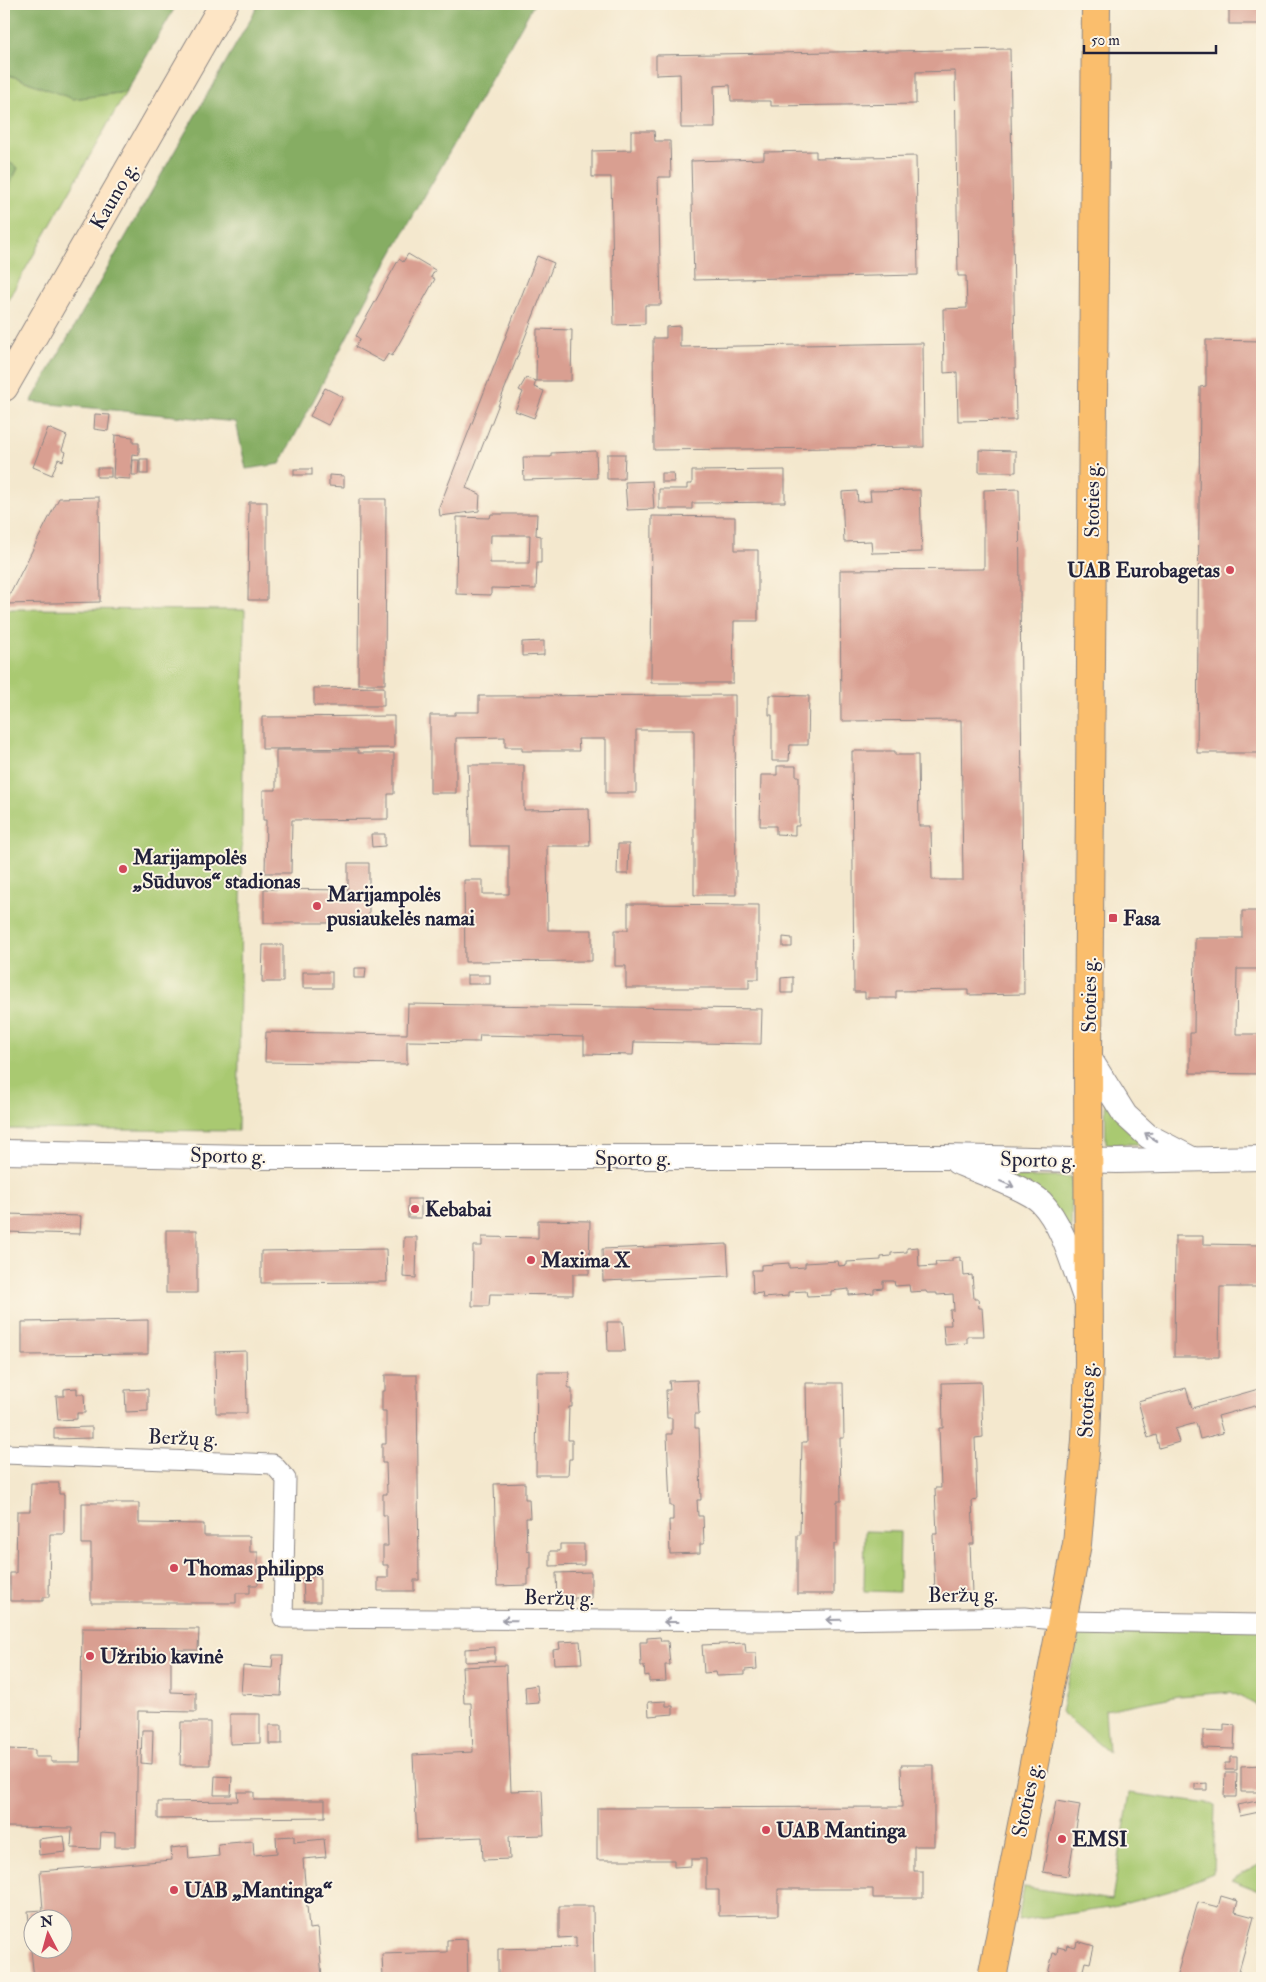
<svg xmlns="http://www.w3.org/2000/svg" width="1266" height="1982" font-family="'IM FELL Double Pica',serif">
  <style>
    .green { fill: #a9c971; stroke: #667656 }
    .forest { fill: #86ad63; stroke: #54684f }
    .building { fill: #d99f91; fill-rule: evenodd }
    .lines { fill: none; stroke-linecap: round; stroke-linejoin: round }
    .minor-casing { stroke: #8b8584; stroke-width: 21 }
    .tertiary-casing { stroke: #8b8584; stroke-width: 26 }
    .secondary-casing { stroke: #8b8584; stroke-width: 30 }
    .primary-casing { stroke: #8b8584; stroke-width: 30 }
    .minor { stroke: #fff; stroke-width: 19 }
    .tertiary { stroke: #fff; stroke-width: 24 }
    .secondary { stroke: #fde5c5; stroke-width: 28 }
    .primary { stroke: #fabe6d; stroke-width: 28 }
    .oneway { stroke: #9c9ca7 }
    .poi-dot { fill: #d1495b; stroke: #fcf5e5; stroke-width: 2 }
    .labels { text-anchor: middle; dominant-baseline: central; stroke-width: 4; stroke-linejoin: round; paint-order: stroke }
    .street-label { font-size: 21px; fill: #22223b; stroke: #fcf5e5 }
    .poi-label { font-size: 21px; font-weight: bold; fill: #22223b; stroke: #fcf5e5; text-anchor: start }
  </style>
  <rect width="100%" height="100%" fill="#fcf5e5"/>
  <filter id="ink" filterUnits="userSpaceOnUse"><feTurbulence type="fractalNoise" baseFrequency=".02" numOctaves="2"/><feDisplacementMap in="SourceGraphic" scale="10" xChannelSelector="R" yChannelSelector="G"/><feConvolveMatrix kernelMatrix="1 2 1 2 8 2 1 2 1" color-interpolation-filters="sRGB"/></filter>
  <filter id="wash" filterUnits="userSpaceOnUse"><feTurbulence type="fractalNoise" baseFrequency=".0096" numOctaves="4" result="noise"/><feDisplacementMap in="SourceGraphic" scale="20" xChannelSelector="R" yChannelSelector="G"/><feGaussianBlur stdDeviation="1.12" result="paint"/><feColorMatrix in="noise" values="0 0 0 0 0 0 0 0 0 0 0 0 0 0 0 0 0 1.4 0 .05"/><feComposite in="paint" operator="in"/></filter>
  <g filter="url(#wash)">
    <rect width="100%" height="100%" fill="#f4e8ce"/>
    <g class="green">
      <polygon points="4,73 73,99 126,92 4,307 4,196 18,168 4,159"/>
      <polygon points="4,609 245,610 238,1131 4,1129"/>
      <polygon points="1105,1097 1150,1144 1106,1144"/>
      <polygon points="1003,1177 1072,1177 1071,1245"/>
      <polygon points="865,1531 900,1532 899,1592 864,1591"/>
      <polygon points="1083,1617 1262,1618 1262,1708 1231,1692 1178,1696 1105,1710 1108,1752 1061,1712"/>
      <polygon points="1130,1793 1215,1805 1213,1873 1170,1891 1109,1908 1018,1921 1024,1887 1112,1900"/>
      <polygon points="1262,1863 1262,1892 1231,1880"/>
    </g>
    <g class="forest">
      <polygon points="4,4 177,4 126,92 73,99 4,73"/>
      <polygon points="259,4 534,4 379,276 280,464 246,469 236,422 31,402"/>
      <polygon points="4,159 18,168 4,196"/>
    </g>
    <g id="blocks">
      <g class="building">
        <rect x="1229" y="4" width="33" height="20"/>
        <polygon points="1010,49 1016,420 958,421 957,372 944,373 943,309 967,308 966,276 958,276 955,71 916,72 916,104 771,106 771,101 731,101 730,85 714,86 715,128 681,128 680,74 656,75 656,55"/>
        <polygon points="631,131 654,131 655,141 670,141 671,177 658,177 661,305 645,305 645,324 614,325 611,177 592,177 592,151 631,150"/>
        <polygon points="816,151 816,158 916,156 918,275 694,280 691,161 764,159 764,152"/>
        <polygon points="408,254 435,270 431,277 435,279 392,356 388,354 383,362 355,347 360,339 356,336 399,259 403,262"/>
        <polygon points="537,256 554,263 466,488 480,494 479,511 440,516 439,508"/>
        <polygon points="680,326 680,347 923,343 924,447 654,450 653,338 666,338 666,327"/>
        <polygon points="537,329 572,330 571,381 536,381"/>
        <polygon points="1206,340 1262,341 1262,753 1197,753 1200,387 1206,386"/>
        <polygon points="526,378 536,381 534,387 544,391 534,418 515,411 523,392 519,390"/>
        <polygon points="325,388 343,397 328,425 310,416"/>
        <polygon points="95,414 110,415 108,431 94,429"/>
        <polygon points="48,428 67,436 62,450 66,452 63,461 58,459 52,475 33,467"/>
        <polygon points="115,435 133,437 133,443 139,443 139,455 132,454 130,479 113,478"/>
        <polygon points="979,450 1016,451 1016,472 979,472"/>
        <polygon points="596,451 597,478 524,480 523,457 551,457 551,453"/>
        <polygon points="607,454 625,454 624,479 607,479"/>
        <rect x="140" y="459" width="8" height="15"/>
        <polygon points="133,460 139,460 138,475 132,475"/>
        <rect x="97" y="468" width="14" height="9"/>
        <rect x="294" y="469" width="18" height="6"/>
        <polygon points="785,470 785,502 692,503 692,509 659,509 659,489 687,489 687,484 692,484 692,471"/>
        <polygon points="661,473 673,473 674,482 661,482"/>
        <polygon points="329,475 344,476 344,487 329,486"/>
        <polygon points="652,481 654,509 627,510 625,482"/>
        <polygon points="1019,489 1024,994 968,995 968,990 896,991 896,998 865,998 865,992 854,992 852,751 895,751 895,755 918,755 919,826 931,826 932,880 963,880 961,720 841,721 840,570 984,569 984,490"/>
        <polygon points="920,490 922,552 872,553 871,541 844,542 842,492 857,491 858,502 871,501 870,491"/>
        <polygon points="99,497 100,602 5,604 59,498"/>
        <polygon points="359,499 386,499 385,684 358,684"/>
        <polygon points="249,502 267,502 267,600 248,600"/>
        <path d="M491,514H537L536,535L541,536V563H537L536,589L491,588V595L456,594L457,517L490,518ZM491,535H530L529,563H490Z"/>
        <polygon points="652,516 735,517 735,550 758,550 758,621 734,621 733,683 651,683"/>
        <polygon points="544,641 544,655 522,656 522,642"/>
        <polygon points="384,687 384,706 314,706 314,688"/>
        <polygon points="735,695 736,895 694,895 694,730 636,730 636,793 606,793 606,739 578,739 579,751 522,751 522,747 505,747 505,737 456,738 456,793 430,793 430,715 455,715 455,712 479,712 479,696"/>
        <polygon points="769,695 809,696 808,745 790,745 789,761 772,761 772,715 769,715"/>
        <polygon points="394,716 394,748 262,749 262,717"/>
        <polygon points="276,750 358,750 358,753 394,753 394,794 388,794 388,819 292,820 291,873 265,873 266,820 263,820 263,790 276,790"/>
        <polygon points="468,765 524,765 524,810 589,809 590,846 547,846 548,930 592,930 592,961 465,962 464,880 483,880 483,894 509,894 509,846 471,846"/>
        <polygon points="777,766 796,766 796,776 799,776 799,826 795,826 795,835 776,834 776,826 760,826 761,775 777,775"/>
        <polygon points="371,834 385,834 385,846 372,847"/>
        <polygon points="618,844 629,844 628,874 617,874"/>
        <polygon points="348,863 369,863 369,923 264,923 264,889 348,890"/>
        <polygon points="628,904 759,905 759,979 749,979 749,988 626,988 626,966 615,966 615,930 628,930"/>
        <polygon points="1242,911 1262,911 1262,954 1260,954 1260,969 1237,969 1236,1034 1262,1034 1262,1074 1190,1073 1190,1033 1194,1033 1195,938 1242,938"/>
        <polygon points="783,937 792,938 792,947 783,947"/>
        <polygon points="263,945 283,945 283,982 262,982"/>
        <polygon points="354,968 366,968 365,978 354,978"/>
        <rect x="303" y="972" width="29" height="16"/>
        <rect x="467" y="975" width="23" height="9"/>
        <polygon points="793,977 793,993 781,993 781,978"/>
        <polygon points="408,1004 762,1009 761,1044 634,1042 633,1055 584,1054 584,1037 480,1035 479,1042 407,1041 407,1064 265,1062 266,1032 407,1034"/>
        <rect x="408" y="1199" width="13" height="19"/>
        <polygon points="6,1214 81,1216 80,1234 5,1232"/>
        <polygon points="538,1220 590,1221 589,1274 573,1274 573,1295 490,1294 489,1306 472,1306 473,1246 482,1246 482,1237 538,1238"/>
        <rect x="166" y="1230" width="31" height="63"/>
        <polygon points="1175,1236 1203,1236 1203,1244 1262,1245 1262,1287 1220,1287 1219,1357 1174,1357"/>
        <polygon points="404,1237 417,1237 416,1278 403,1277"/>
        <polygon points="727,1244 729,1276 603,1281 602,1249"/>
        <polygon points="918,1247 919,1267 936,1266 935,1262 952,1261 952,1258 960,1257 960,1261 963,1261 964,1276 972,1275 974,1299 978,1299 979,1308 982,1308 984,1336 967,1336 967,1343 945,1345 943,1325 951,1325 950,1310 954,1310 953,1294 937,1295 937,1293 927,1293 926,1291 910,1292 909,1285 895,1286 894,1281 883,1281 883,1288 874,1289 874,1293 849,1295 849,1289 831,1291 831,1295 807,1296 806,1291 788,1292 788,1296 763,1298 762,1293 753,1294 752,1270 761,1270 761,1265 789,1263 789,1268 805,1267 805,1263 838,1261 839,1266 847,1265 847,1262 881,1260 881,1257 891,1256 891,1253 907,1252 907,1248"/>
        <polygon points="386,1249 387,1282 261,1283 261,1251"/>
        <polygon points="148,1320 148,1354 22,1355 22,1322"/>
        <polygon points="607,1322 623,1322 625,1351 608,1351"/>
        <polygon points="246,1351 247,1413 216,1413 215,1352"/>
        <polygon points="537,1372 569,1372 568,1388 572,1388 572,1407 569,1407 568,1440 572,1440 572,1459 569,1459 568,1475 536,1475"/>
        <polygon points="385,1375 417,1375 419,1580 414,1580 414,1591 378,1591 378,1578 388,1578 388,1565 383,1565 383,1546 388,1546 387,1515 383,1515 383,1494 387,1494 386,1463 382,1463 382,1444 386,1444 386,1411 382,1411 382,1391 385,1391"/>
        <polygon points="697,1380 699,1414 695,1414 695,1428 699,1428 701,1500 697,1500 698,1516 703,1516 704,1544 700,1544 700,1553 670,1554 669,1520 673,1520 673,1506 670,1506 667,1434 672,1434 672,1418 667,1418 666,1390 670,1390 669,1381"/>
        <polygon points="981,1382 983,1437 975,1438 977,1500 972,1501 974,1544 970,1544 972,1594 935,1595 933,1534 937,1534 935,1488 941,1488 939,1428 943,1428 942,1383"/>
        <polygon points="806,1383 843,1383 844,1438 840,1438 841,1501 837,1501 837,1544 834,1544 834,1594 797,1594 797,1535 800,1535 802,1442 807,1442"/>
        <polygon points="77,1388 77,1394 84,1394 85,1413 77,1413 77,1419 58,1420 56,1396 64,1396 64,1389"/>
        <polygon points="1186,1388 1192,1408 1262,1388 1262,1404 1218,1416 1223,1433 1200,1439 1196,1423 1175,1429 1179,1442 1159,1448 1156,1435 1148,1438 1138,1401"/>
        <polygon points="148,1389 148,1411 126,1412 125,1390"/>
        <polygon points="92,1427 92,1438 54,1439 54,1428"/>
        <polygon points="31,1483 59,1483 59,1494 64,1494 64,1534 50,1534 49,1597 43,1597 43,1601 10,1601 10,1573 16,1573 17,1511 30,1511"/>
        <polygon points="525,1483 525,1499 529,1499 530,1518 526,1518 527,1551 530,1550 530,1568 528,1568 528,1585 497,1586 494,1484"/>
        <polygon points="82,1503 139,1503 139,1523 204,1524 204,1536 250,1536 250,1552 258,1552 258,1585 250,1585 250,1593 236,1593 236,1603 91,1603 91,1544 82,1544"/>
        <polygon points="560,1544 584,1544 584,1565 550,1566 550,1551 560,1551"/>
        <polygon points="591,1572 591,1598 574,1598 574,1601 557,1602 556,1573"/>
        <polygon points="320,1576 320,1602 304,1602 303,1577"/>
        <polygon points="82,1628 199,1629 198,1650 171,1650 171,1692 196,1693 196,1712 138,1711 136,1847 115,1847 115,1833 101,1832 100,1849 71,1848 72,1828 4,1827 4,1757 7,1757 7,1749 35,1750 35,1757 51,1757 51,1762 80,1762"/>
        <polygon points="660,1637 661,1641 668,1641 670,1665 665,1665 666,1681 649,1682 649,1675 645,1676 644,1666 641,1666 640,1642 647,1642 647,1638"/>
        <polygon points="580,1641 582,1663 554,1664 553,1650 560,1649 559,1642"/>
        <polygon points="745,1643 746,1653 756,1653 757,1669 745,1670 745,1675 717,1676 716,1672 704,1673 702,1645"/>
        <polygon points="495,1647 495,1661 465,1662 465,1649"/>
        <polygon points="273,1655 283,1655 281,1696 241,1694 243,1666 272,1668"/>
        <polygon points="506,1665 511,1791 542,1790 544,1835 509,1836 510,1859 483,1860 482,1837 417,1840 413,1755 473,1752 471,1703 464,1703 462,1667"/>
        <polygon points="537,1685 539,1703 526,1704 525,1687"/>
        <polygon points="666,1701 666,1706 673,1706 673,1714 649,1716 648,1702"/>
        <polygon points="230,1714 260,1714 260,1743 230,1744"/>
        <polygon points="181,1722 210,1722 210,1765 180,1765"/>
        <polygon points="1224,1724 1235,1725 1234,1749 1203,1748 1203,1730 1224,1731"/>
        <rect x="269" y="1725" width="13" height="19"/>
        <polygon points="142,1730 153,1730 152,1764 141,1763"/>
        <polygon points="1230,1757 1237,1757 1237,1770 1225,1770 1225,1763 1230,1763"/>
        <polygon points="901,1765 934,1765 934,1846 914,1846 914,1871 923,1871 923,1898 873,1898 873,1889 778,1889 778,1915 719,1916 719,1890 706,1890 706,1859 691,1859 691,1866 674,1867 674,1860 597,1860 597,1808 902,1807"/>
        <polygon points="1262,1765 1262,1792 1241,1792 1241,1766"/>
        <polygon points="1225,1773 1237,1773 1236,1797 1224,1797"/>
        <polygon points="215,1776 232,1777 231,1795 214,1795"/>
        <polygon points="1207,1783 1207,1790 1195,1790 1195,1784"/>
        <polygon points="237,1792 254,1792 254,1800 325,1800 325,1817 158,1819 158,1802 238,1801"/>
        <polygon points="1056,1801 1080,1805 1068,1876 1043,1872"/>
        <polygon points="1257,1801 1259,1812 1240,1816 1237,1805"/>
        <polygon points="64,1836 66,1852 39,1855 38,1839"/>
        <polygon points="294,1836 294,1842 324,1839 326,1857 303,1859 309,1929 318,1928 322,1978 34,1978 31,1950 62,1950 62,1920 32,1920 31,1947 28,1911 43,1910 40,1871 172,1860 171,1848 188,1846 189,1859 219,1856 218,1844 253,1841 254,1855 277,1853 276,1837"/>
        <polygon points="1221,1896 1238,1901 1235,1912 1254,1917 1237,1978 1176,1978 1198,1902 1218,1907"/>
        <polygon points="559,1906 593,1906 594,1978 498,1978 498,1949 576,1947 576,1937 559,1938"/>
        <polygon points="467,1939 468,1978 383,1978 382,1954 447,1952 447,1940"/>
        <polygon points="1077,1941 1094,1946 1090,1963 1085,1962 1081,1978 1047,1978 1053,1953 1057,1954 1058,1947 1066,1949 1067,1945 1076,1947"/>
      </g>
    </g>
  </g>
  <g filter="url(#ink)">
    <use href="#blocks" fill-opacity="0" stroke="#8b8584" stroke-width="1"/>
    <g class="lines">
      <defs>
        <polyline id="minor" points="4,1454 273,1464 286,1479 283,1618 767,1621 1025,1617 1064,1621 1262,1624"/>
        <g id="tertiary">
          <polyline points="1088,1056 1125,1115 1148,1136 1192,1159"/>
          <polyline points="4,1152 251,1157 946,1157 1117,1161 1262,1158"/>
          <path d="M957,1162C977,1171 1027,1188 1041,1202C1064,1226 1074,1269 1086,1300"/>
        </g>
        <polyline id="secondary" points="4,387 224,4"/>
        <polyline id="primary" points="992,1978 1077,1544 1086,1440 1089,1363 1088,1056 1096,4"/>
      </defs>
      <use href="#minor" class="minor-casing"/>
      <use href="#tertiary" class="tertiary-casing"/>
      <use href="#secondary" class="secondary-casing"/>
      <use href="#primary" class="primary-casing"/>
      <use href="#minor" class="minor"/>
      <use href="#tertiary" class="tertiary"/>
      <use href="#secondary" class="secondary"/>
      <use href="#primary" class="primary"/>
    </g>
    <defs><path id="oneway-shaft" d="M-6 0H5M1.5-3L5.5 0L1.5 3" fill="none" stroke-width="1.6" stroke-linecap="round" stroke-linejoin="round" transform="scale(1.25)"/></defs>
    <g class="oneway">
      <use href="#oneway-shaft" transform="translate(1151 1137) rotate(-147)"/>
      <use href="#oneway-shaft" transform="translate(1007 1184) rotate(23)"/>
      <use href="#oneway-shaft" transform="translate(509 1620) rotate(-179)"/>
      <use href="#oneway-shaft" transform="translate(834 1620) rotate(179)"/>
      <use href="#oneway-shaft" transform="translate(671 1622) rotate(180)"/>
    </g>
  </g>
  <g class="poi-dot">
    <circle cx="1230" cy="570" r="5"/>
    <circle cx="123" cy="869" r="5"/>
    <circle cx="317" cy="906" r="5"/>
    <rect x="1108" y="913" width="10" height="10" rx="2.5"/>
    <circle cx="415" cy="1209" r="5"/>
    <circle cx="531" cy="1260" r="5"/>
    <circle cx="174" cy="1568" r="5"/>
    <circle cx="90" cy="1656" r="5"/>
    <circle cx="766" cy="1830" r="5"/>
    <circle cx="1062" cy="1839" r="5"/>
    <circle cx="174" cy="1890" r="5"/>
  </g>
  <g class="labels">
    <g class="street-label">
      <text transform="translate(114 196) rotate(-60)">Kauno g.</text>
      <text transform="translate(1092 500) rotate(-90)">Stoties g.</text>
      <text transform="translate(1089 995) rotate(-90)">Stoties g.</text>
      <text transform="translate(228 1156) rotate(1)">Sporto g.</text>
      <text x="633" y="1158">Sporto g.</text>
      <text transform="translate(1038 1160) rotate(1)">Sporto g.</text>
      <text transform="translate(1087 1400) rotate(-88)">Stoties g.</text>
      <text transform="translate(183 1438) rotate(2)">Beržų g.</text>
      <text transform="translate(963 1595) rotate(-1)">Beržų g.</text>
      <text transform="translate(559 1598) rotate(1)">Beržų g.</text>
      <text transform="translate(1027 1800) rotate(-78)">Stoties g.</text>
    </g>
    <g class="poi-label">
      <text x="1220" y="570" text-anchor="end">UAB Eurobagetas</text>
      <text x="133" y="857">Marijampolės<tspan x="133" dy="24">„Sūduvos“ stadionas</tspan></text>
      <text x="327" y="894">Marijampolės<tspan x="327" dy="24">pusiaukelės namai</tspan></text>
      <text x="1123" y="918">Fasa</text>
      <text x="425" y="1209">Kebabai</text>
      <text x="541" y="1260">Maxima X</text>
      <text x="184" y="1568">Thomas philipps</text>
      <text x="100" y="1656">Užribio kavinė</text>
      <text x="776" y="1830">UAB Mantinga</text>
      <text x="1072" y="1839">EMSI</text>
      <text x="184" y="1890">UAB „Mantinga“</text>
    </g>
  </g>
  <rect width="1266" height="1982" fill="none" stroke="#fcf5e5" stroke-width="20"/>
  <g transform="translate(48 1934) rotate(354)"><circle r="24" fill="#fcf5e5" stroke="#a5a1a1"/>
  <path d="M0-4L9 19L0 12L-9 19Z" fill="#d1495b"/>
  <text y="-8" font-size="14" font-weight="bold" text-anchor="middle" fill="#22223b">N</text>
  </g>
  <path d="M1084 45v8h132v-8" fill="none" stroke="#22223b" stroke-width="2.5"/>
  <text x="1091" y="45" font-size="15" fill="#22223b" stroke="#fcf5e5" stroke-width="4" paint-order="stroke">50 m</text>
</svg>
